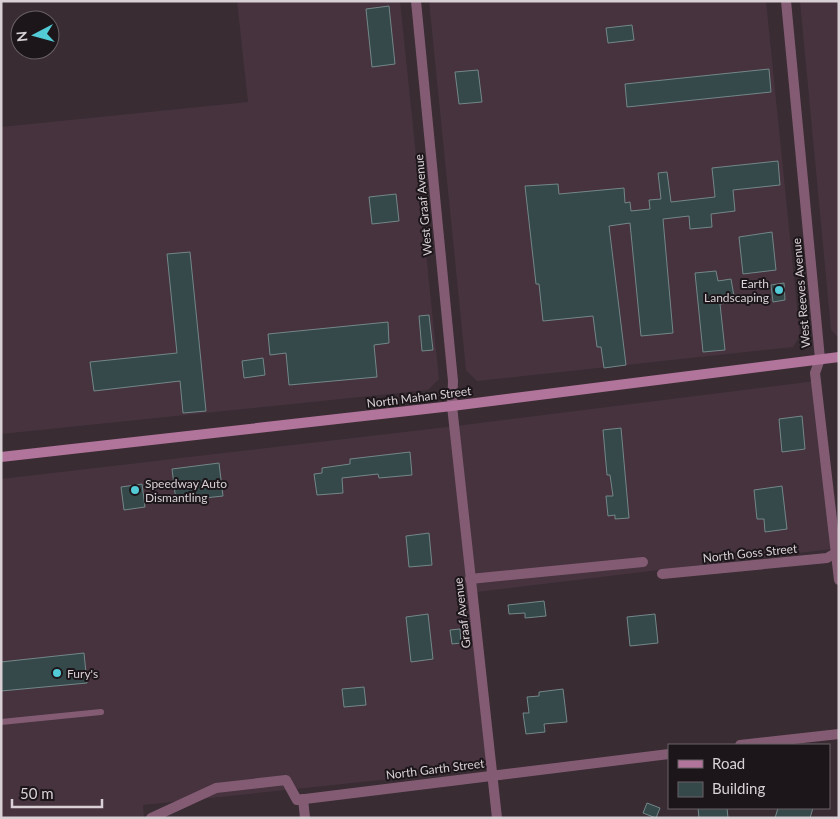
<svg xmlns="http://www.w3.org/2000/svg" width="840" height="819" font-family="Lato,sans-serif">
  <style>
    .built { fill: #46333e }
    .building { fill: #35484a; stroke: #738789 }
    .lines { fill: none; stroke-linecap: round; stroke-linejoin: round }
    .lane { stroke: #835c74; stroke-width: 6 }
    .street { stroke: #835c74; stroke-width: 10 }
    .secondary { stroke: #b1749a; stroke-width: 10 }
    .poi-dot { fill: #52cbd7; stroke: #1c161a; stroke-width: 2 }
    .labels { text-anchor: middle; dominant-baseline: central; stroke-width: 4; stroke-linejoin: round; paint-order: stroke }
    .street-label { font-size: 12px; fill: #d9d0d5; stroke: #1c161a }
    .poi-label { font-size: 12px; fill: #d9d0d5; stroke: #1c161a; text-anchor: start }
  </style>
  <rect width="100%" height="100%" fill="#392c33"/>
  <g class="built">
    <polygon points="237,1 400,1 439,379 428,390 1,434 1,127 248,102"/>
    <polygon points="429,1 766,1 800,336 793,347 477,381 466,370"/>
    <polygon points="800,1 839,1 839,338 831,330"/>
    <polygon points="816,381 832,549 477,592 496,768 143,805 144,818 1,818 1,479 456,426"/>
  </g>
  <g class="building">
    <polygon points="389,6 395,64 372,67 366,9"/>
    <polygon points="632,25 634,40 608,43 606,28"/>
    <polygon points="769,69 771,92 627,107 625,84"/>
    <polygon points="478,70 482,102 459,104 455,72"/>
    <polygon points="778,161 780,185 733,190 735,211 711,214 712,227 690,229 689,216 663,219 673,333 641,336 630,223 609,226 626,365 604,368 601,347 597,347 593,316 543,321 539,284 536,284 525,186 558,184 559,194 624,188 625,203 630,202 631,211 650,209 649,200 661,199 658,173 667,172 671,202 715,197 712,168"/>
    <polygon points="396,194 399,221 372,224 369,197"/>
    <polygon points="772,232 776,270 743,274 739,237"/>
    <polygon points="190,252 206,411 183,413 180,381 94,391 90,362 177,353 167,254"/>
    <polygon points="716,271 718,281 731,279 735,302 720,304 725,350 703,352 695,273"/>
    <polygon points="784,283 785,300 773,302 771,285"/>
    <polygon points="429,315 433,350 422,351 419,316"/>
    <polygon points="388,322 389,343 374,345 377,377 289,385 286,353 270,355 268,334"/>
    <polygon points="263,358 265,375 244,378 242,361"/>
    <polygon points="802,416 805,449 782,452 779,419"/>
    <polygon points="621,428 629,518 615,519 615,515 608,516 606,496 613,496 610,475 607,475 603,430"/>
    <polygon points="410,452 412,475 379,478 378,474 342,478 343,493 317,495 314,474 322,473 322,468 350,464 350,459"/>
    <polygon points="219,463 223,496 176,501 172,469"/>
    <polygon points="142,484 145,507 124,510 121,487"/>
    <polygon points="782,486 787,529 765,532 764,519 757,519 754,490"/>
    <polygon points="429,533 432,565 409,567 406,536"/>
    <polygon points="544,601 546,616 525,618 525,613 509,614 508,605"/>
    <polygon points="428,614 433,659 411,662 406,617"/>
    <polygon points="655,614 658,643 630,646 627,617"/>
    <polygon points="460,629 461,643 452,644 450,630"/>
    <polygon points="84,653 87,683 1,691 1,662"/>
    <polygon points="364,687 366,705 344,707 342,689"/>
    <polygon points="563,689 567,722 544,724 545,732 526,734 523,713 529,713 527,697 539,696 539,692"/>
    <polygon points="647,803 660,808 656,818 643,813"/>
    <polygon points="698,808 727,808 728,818 699,818"/>
    <polygon points="778,808 813,808 810,818 775,818"/>
  </g>
  <g class="lines">
    <polyline class="lane" points="1,722 101,712"/>
    <g class="street">
      <polyline points="416,1 453,381 452,406 497,818"/>
      <polyline points="786,1 820,359 815,373 839,580"/>
      <polyline points="662,574 827,558 839,551"/>
      <polyline points="470,579 643,562"/>
      <polyline points="740,745 839,734"/>
      <polyline points="303,799 305,818"/>
      <polyline points="151,818 216,788 286,780 297,800 669,754"/>
    </g>
    <polyline class="secondary" points="1,457 452,406 839,357"/>
  </g>
  <g class="poi-dot">
    <circle cx="779" cy="290" r="5"/>
    <circle cx="135" cy="490" r="5"/>
    <circle cx="57" cy="673" r="5"/>
  </g>
  <g class="labels">
    <g class="street-label">
      <text transform="translate(423 205) rotate(-95)">West Graaf Avenue</text>
      <text transform="translate(801 293) rotate(-95)">West Reeves Avenue</text>
      <text transform="translate(419 397) rotate(-7)">North Mahan Street</text>
      <text transform="translate(750 553) rotate(-6)">North Goss Street</text>
      <text transform="translate(462 613) rotate(-97)">Graaf Avenue</text>
      <text transform="translate(435 769) rotate(-7)">North Garth Street</text>
    </g>
    <g class="poi-label">
      <text x="769" y="283" text-anchor="end">Earth<tspan x="769" dy="14">Landscaping</tspan></text>
      <text x="145" y="483">Speedway Auto<tspan x="145" dy="14">Dismantling</tspan></text>
      <text x="67" y="673">Fury's</text>
    </g>
  </g>
  <rect width="840" height="819" fill="none" stroke="#d9d0d5" stroke-width="5"/>
  <rect x="668" y="744" width="162" height="65" fill="#1c161a" stroke="#686065"/>
  <rect x="678" y="760" width="25" height="8" fill="#b1749a" stroke="#686065"/>
  <text x="712" y="769" font-size="15" fill="#d9d0d5">Road</text>
  <rect x="678" y="782" width="25" height="15" fill="#35484a" stroke="#686065"/>
  <text x="712" y="794" font-size="15" fill="#d9d0d5">Building</text>
  <g transform="translate(35 35) rotate(264)"><circle r="24" fill="#1c161a" stroke="#686065"/>
  <path d="M0-4L9 19L0 12L-9 19Z" fill="#52cbd7"/>
  <text y="-8" font-size="14" font-weight="bold" text-anchor="middle" fill="#d9d0d5">N</text>
  </g>
  <path d="M12 799v8h90v-8" fill="none" stroke="#d9d0d5" stroke-width="2.5"/>
  <text x="20" y="799" font-size="15" fill="#d9d0d5" stroke="#1c161a" stroke-width="4" paint-order="stroke">50 m</text>
</svg>
